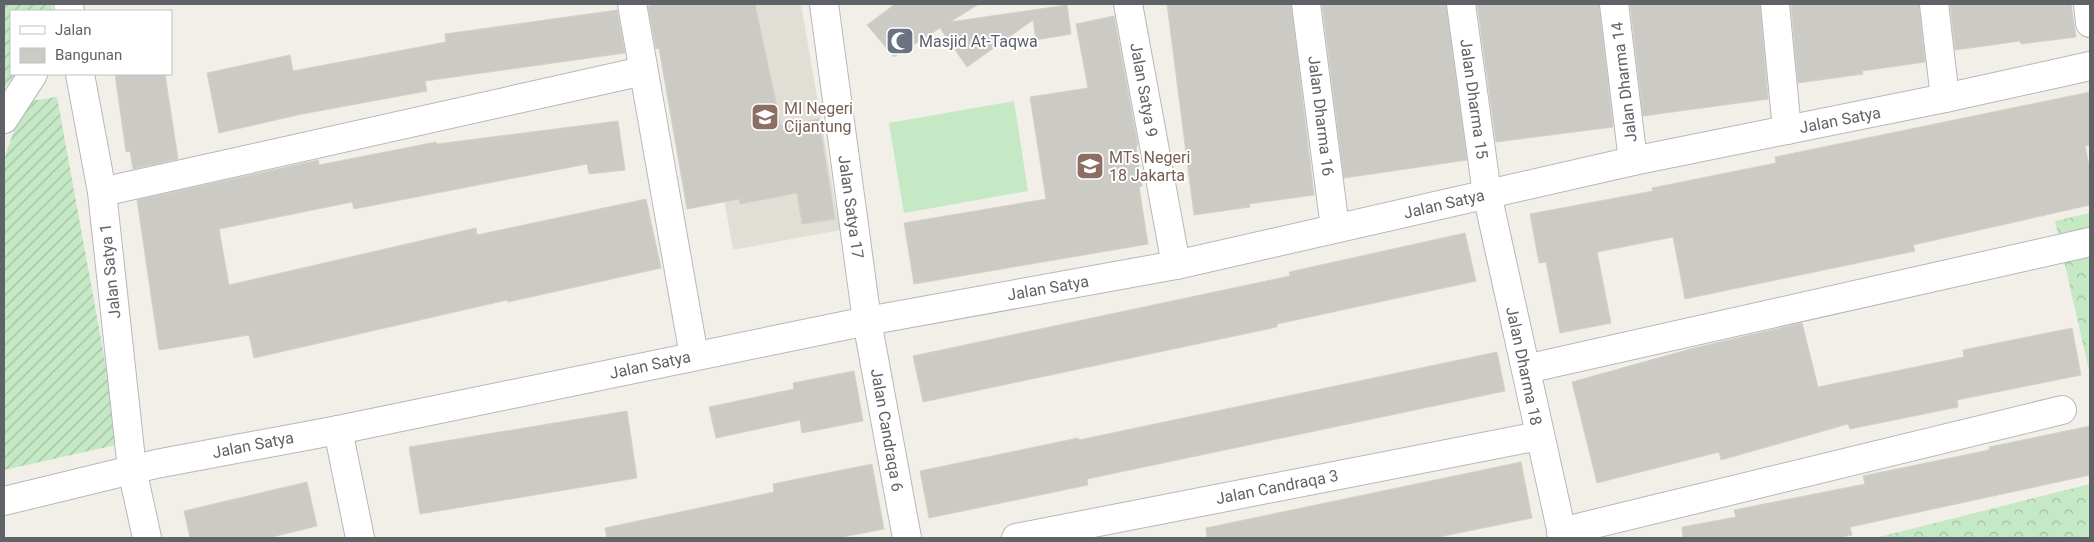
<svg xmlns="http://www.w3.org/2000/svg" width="2094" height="542" font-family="Roboto,sans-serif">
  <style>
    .education { fill: #e1ded6 }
    .forest { fill: url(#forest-crowns) }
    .garden { fill: url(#garden-furrows) }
    .pitch { fill: #c5e8c5 }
    .building { fill: #cccac5; stroke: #d6d1c6 }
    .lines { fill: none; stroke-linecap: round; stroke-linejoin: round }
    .street-casing { stroke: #b5b8bc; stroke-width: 30 }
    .street { stroke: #fff; stroke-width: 28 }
    .labels { text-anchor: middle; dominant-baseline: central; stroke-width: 4; stroke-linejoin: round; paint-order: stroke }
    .worship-label { font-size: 16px; fill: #5b616d; stroke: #fff; text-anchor: start }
    .street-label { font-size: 16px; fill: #5f6368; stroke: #fff }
    .education-label { font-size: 16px; fill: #785e54; stroke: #fff; text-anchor: start }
  </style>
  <defs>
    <pattern id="forest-crowns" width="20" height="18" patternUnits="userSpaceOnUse" patternTransform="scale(1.25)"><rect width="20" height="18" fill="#c5e8c5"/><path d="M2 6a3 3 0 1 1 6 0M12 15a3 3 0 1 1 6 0" fill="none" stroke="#a3c0a4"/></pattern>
    <pattern id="garden-furrows" width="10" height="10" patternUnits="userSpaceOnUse" patternTransform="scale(1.25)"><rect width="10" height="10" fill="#c5e8c5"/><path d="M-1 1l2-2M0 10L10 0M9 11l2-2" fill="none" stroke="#a3c0a4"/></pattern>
  </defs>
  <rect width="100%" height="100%" fill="#f1efe8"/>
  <polygon class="education" points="690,4 801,4 840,230 733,250"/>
  <g class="forest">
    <polygon points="2090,213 2090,375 2055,221"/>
    <polygon points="2090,484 2090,538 1875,538"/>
  </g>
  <g class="garden">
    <polygon points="4,4 51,4 53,11 11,11 11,74 16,74 4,88"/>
    <polygon points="57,97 120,444 4,470 4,159 24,102"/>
  </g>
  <polygon class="pitch" points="1014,101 1028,191 904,213 889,123"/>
  <g class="building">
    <polygon points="651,4 755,4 781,126 819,119 835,219 802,224 797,193 740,204 739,199 687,209 659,48 656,49 648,6 651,6"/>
    <polygon points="895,4 979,4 950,22 1067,5 1071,34 1036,40 1033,20 967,67 940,28 894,57 867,25"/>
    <polygon points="1167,4 1291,4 1314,195 1249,204 1250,207 1194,215"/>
    <polygon points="1322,4 1446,4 1467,160 1344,178"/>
    <polygon points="1477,4 1599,4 1613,127 1496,142"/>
    <polygon points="1630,4 1760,4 1768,99 1643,116"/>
    <polygon points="1791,4 1919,4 1925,62 1862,71 1863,74 1798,83"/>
    <polygon points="1950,4 2071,4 2076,37 2021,44 2020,41 1955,50"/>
    <polygon points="617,10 625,53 425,81 427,91 302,114 219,133 207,73 290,55 293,71 446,42 445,34"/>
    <polygon points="1114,16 1138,146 1136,146 1142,186 1139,187 1148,244 914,284 904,223 1046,199 1030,97 1088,88 1076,24"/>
    <polygon points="115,74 165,74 178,159 133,169 130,151 126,152"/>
    <polygon points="2090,92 2090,145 2085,146 2090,170 2090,205 1913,245 1915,251 1685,299 1673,237 1597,252 1611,323 1560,333 1546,262 1539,263 1530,214 1653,191 1652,188 1776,163 1775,157"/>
    <polygon points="618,121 625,170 589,174 587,164 354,209 352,202 219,229 229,285 476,228 477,235 646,199 661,268 508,302 507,300 254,358 249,335 159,350 137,200 318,160 319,165 436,142 437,144"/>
    <polygon points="1465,233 1476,281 1277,324 1277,327 923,402 913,356 1290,276 1289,272"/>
    <polygon points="1802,323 1818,387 1964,357 1963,350 2072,328 2081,375 1957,400 1958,407 1850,429 1848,424 1721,460 1719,452 1597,483 1572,382 1694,348"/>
    <polygon points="1497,352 1505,391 1087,479 1088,485 929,518 920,471 1078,438 1079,440"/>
    <polygon points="854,371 863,421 802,433 800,420 716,438 709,407 794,389 793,383"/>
    <polygon points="627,411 637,478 420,514 409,447"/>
    <polygon points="2090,426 2090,475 1850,527 1852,535 1837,538 1683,538 1682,527 1736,517 1734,510 1865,484 1863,476 1989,450 1989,447"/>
    <polygon points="1521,462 1532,518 1434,538 1207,538 1206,528"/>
    <polygon points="872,464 884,529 837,538 607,538 605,528 774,492 773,484"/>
    <polygon points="307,482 317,526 268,538 190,538 184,511"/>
  </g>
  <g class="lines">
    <defs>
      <g id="street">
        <polyline points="68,4 70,11"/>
        <polyline points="632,4 694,356"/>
        <polyline points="824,4 867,321 907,538"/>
        <polyline points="1128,4 1176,265"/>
        <polyline points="1306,4 1335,228"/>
        <polyline points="1461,4 1487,194 1563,538"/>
        <polyline points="1614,4 1633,161"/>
        <polyline points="1775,4 1787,130"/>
        <polyline points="1934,4 1945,98"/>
        <polyline points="2088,4 2090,23"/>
        <polyline points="80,74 102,192 132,469 147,538"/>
        <polyline points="4,119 33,74"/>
        <polyline points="102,192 643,71"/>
        <polyline points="1526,369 2090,242"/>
        <polyline points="338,430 360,538"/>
        <polyline points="4,501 156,464 338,430 867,321 1176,265 1633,161 1945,98 2090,66"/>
        <polyline points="1561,532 2062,410"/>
        <polyline points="1016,538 1539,436"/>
      </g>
    </defs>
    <use href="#street" class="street-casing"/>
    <use href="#street" class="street"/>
  </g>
  <defs>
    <symbol id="mosque-square" viewBox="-11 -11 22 22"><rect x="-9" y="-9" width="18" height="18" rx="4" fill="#6b7280" stroke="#fff"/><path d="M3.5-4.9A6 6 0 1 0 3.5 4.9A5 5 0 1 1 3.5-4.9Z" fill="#fff"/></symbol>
    <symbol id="school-square" viewBox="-11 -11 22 22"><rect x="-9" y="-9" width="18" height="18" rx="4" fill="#8d6e63" stroke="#fff"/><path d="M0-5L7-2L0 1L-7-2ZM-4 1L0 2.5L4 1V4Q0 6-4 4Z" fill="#fff"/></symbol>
  </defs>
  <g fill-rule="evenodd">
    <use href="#mosque-square" x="884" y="25" width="32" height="32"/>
    <use href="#school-square" x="749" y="101" width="32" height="32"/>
    <use href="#school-square" x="1074" y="150" width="32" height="32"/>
  </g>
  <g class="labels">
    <g class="worship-label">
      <text x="919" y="41">Masjid At-Taqwa</text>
    </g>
    <g class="street-label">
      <text transform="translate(1624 82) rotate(-97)">Jalan Dharma 14</text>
      <text transform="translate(1144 90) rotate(80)">Jalan Satya 9</text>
      <text transform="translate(1474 99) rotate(82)">Jalan Dharma 15</text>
      <text transform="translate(1321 116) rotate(83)">Jalan Dharma 16</text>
      <text transform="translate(1840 120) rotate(-11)">Jalan Satya</text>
      <text transform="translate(1444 204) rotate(-13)">Jalan Satya</text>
      <text transform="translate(851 207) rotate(82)">Jalan Satya 17</text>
      <text transform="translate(110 271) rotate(-96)">Jalan Satya 1</text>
      <text transform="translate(1048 288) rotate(-10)">Jalan Satya</text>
      <text transform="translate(650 365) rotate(-12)">Jalan Satya</text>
      <text transform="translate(1524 366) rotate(78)">Jalan Dharma 18</text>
      <text transform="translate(887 430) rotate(80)">Jalan Candraqa 6</text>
      <text transform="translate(253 445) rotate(-11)">Jalan Satya</text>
      <text transform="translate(1277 487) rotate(-11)">Jalan Candraqa 3</text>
    </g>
    <g class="education-label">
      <text x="784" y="108">MI Negeri<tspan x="784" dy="18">Cijantung</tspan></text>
      <text x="1109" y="157">MTs Negeri<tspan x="1109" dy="18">18 Jakarta</tspan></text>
    </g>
  </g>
  <rect width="2094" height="542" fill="none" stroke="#5f6368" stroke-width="10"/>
  <rect x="10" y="10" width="162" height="65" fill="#ffffff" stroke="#bfc1c3"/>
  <rect x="20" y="26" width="25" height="8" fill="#ffffff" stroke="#bfc1c3"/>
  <text x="55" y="35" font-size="15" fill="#5f6368">Jalan</text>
  <rect x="20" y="48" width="25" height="15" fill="#cccac5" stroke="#bfc1c3"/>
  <text x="55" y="60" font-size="15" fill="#5f6368">Bangunan</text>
</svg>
